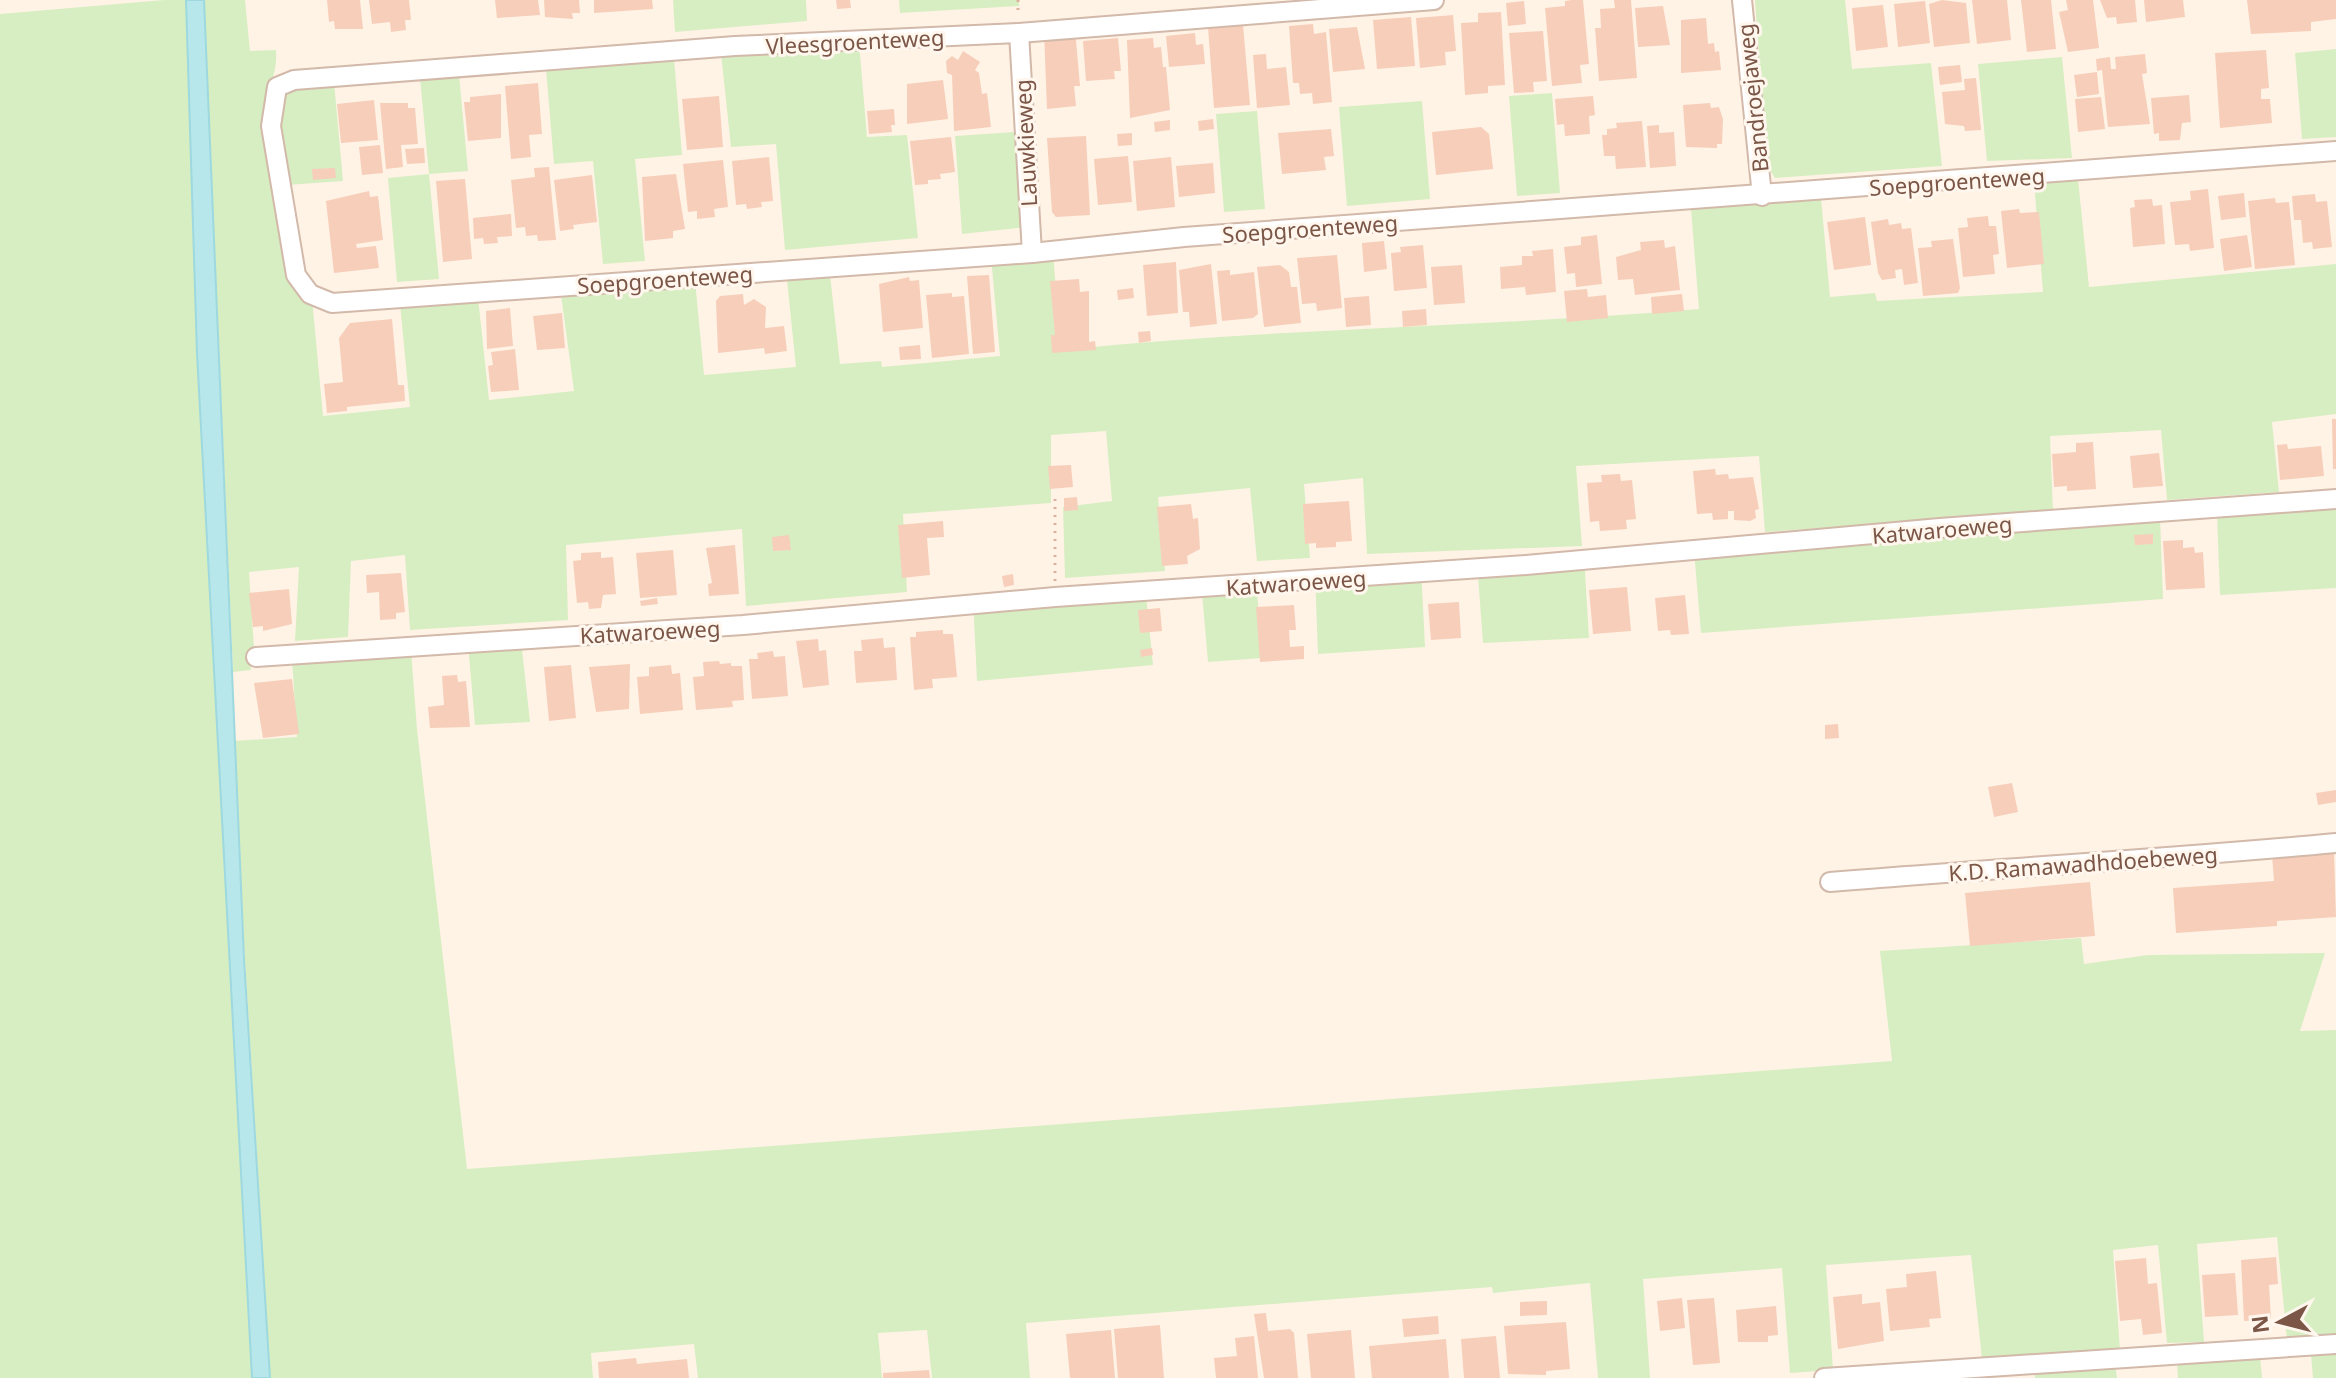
<svg xmlns="http://www.w3.org/2000/svg" width="2336" height="1378" font-family="'Noto Sans',sans-serif">
  <style>
    .green { fill: #d7eec2 }
    .water { fill: #b8e7eb; stroke: #9dd9de; stroke-width: 2 }
    .building { fill: #f7ceba }
    .lines { fill: none; stroke-linecap: round; stroke-linejoin: round }
    .minor-casing { stroke: #d2b9aa; stroke-width: 22 }
    .path { stroke: #ddb19d; stroke-width: 3; stroke-dasharray: 2 6; stroke-linecap: butt }
    .minor { stroke: #fff; stroke-width: 18 }
    .labels { text-anchor: middle; dominant-baseline: central; stroke-width: 6; stroke-linejoin: round; paint-order: stroke }
    .street-label { font-size: 22px; fill: #7b5647; stroke: #fff7ee }
  </style>
  <rect width="100%" height="100%" fill="#fff3e6"/>
  <g class="green">
    <polygon points="164,0 186,0 197,353 252,1378 0,1378 0,14"/>
    <path d="M204,0H245L250,51L276,50C278,78 265,89 263,115L289,276L312,298L323,416L410,407L399,294L477,288L489,400L574,391L559,280L694,269L704,375L796,367L785,261L828,257L840,364L881,361L882,367L1000,356L990,246L1052,241L1061,350C1273,328 1487,327 1699,309L1690,197L1820,187L1830,297L1875,293L1877,301L2043,292L2034,182L2078,179L2089,287L2336,264V414L2272,422L2279,492L2167,500L2161,430L2050,436L2053,512L1765,532L1759,456L1576,466L1582,546L1367,554L1363,478L1304,484L1310,558L1257,561L1250,488L1158,497L1165,571L1065,578L1063,507L1112,501L1106,431L1051,435V503L903,514L907,592L746,606L742,529L566,545L568,620L410,630L405,555L351,561L348,637L295,641L299,567L249,572L254,648L248,650L251,670L233,672Z"/>
    <polygon points="673,0 806,0 807,21 675,32"/>
    <polygon points="899,0 1019,0 1019,6 900,13"/>
    <polygon points="1755,0 1845,0 1852,69 1931,63 1942,166 1775,178 1766,164"/>
    <polygon points="858,31 867,137 907,135 918,238 785,250 776,144 731,147 720,44"/>
    <polygon points="673,46 682,155 635,159 645,261 603,264 593,161 554,164 545,57"/>
    <polygon points="2336,49 2336,137 2302,139 2295,53"/>
    <polygon points="2062,57 2072,158 1987,161 1978,64"/>
    <polygon points="458,64 468,171 429,174 439,279 397,282 388,178 429,174 419,67"/>
    <polygon points="333,71 343,181 287,185 275,103 282,87"/>
    <polygon points="1552,93 1560,193 1517,196 1509,96"/>
    <polygon points="1422,101 1430,199 1347,206 1339,107"/>
    <polygon points="1257,111 1265,209 1224,212 1216,114"/>
    <polygon points="1027,131 1027,227 962,234 955,136"/>
    <polygon points="2336,507 2336,588 2220,595 2217,514"/>
    <polygon points="2160,517 2163,599 1701,633 1694,551"/>
    <polygon points="1584,556 1589,638 1483,643 1477,563"/>
    <polygon points="1421,566 1425,647 1318,654 1315,574"/>
    <polygon points="1256,577 1262,658 1208,662 1201,582"/>
    <polygon points="1145,585 1153,665 977,681 973,599"/>
    <polygon points="521,640 530,722 475,725 468,644"/>
    <polygon points="411,650 417,729 467,1169 1892,1061 1880,951 2081,938 2084,964 2148,955 2325,953 2300,1031 2336,1030 2336,1336 2287,1340 2277,1237 2197,1244 2204,1342 2167,1343 2158,1245 2113,1250 2120,1350 1982,1359 1971,1255 1826,1265 1833,1370 1790,1373 1782,1268 1643,1279 1650,1378 1598,1378 1590,1283 1493,1293 1492,1287 1026,1323 1030,1378 932,1378 927,1330 878,1333 882,1378 698,1378 694,1344 591,1353 593,1378 270,1378 232,741 297,737 292,660"/>
    <polygon points="2336,1352 2336,1378 2313,1378 2311,1355"/>
    <polygon points="2260,1356 2262,1378 2178,1378 2177,1361"/>
    <polygon points="2115,1363 2117,1378 2035,1378 2035,1369"/>
  </g>
  <polygon class="water" points="186,0 204,0 244,959 270,1378 252,1378 197,353"/>
  <g class="building">
    <polygon points="327,0 360,0 363,29 335,29 334,21 329,22"/>
    <polygon points="369,0 409,0 411,20 405,20 406,30 391,32 390,22 372,24"/>
    <polygon points="495,0 538,0 540,15 497,18"/>
    <polygon points="544,0 579,0 580,13 572,13 573,19 545,17"/>
    <polygon points="594,0 652,0 653,9 594,13"/>
    <polygon points="836,0 850,0 851,8 837,9"/>
    <polygon points="1572,0 1583,0 1589,64 1580,65 1582,83 1552,86 1545,8 1565,6 1565,1"/>
    <polygon points="1614,0 1631,0 1637,78 1599,81 1595,28 1601,28 1600,9 1615,8"/>
    <polygon points="1942,0 1966,3 1970,43 1934,47 1929,4"/>
    <polygon points="1972,0 2007,0 2011,40 1977,44"/>
    <polygon points="2021,0 2051,0 2056,49 2027,52"/>
    <polygon points="2066,0 2093,0 2099,48 2068,52 2059,12 2068,10"/>
    <polygon points="2100,0 2135,0 2137,22 2117,24 2116,17 2107,18"/>
    <polygon points="2144,0 2183,0 2185,17 2146,22"/>
    <polygon points="2247,0 2336,0 2336,19 2311,22 2311,31 2251,34"/>
    <polygon points="1524,1 1526,24 1508,26 1506,3"/>
    <polygon points="1925,1 1930,43 1898,47 1894,4"/>
    <polygon points="1883,5 1888,47 1856,51 1852,8"/>
    <polygon points="1663,6 1670,45 1638,47 1635,8"/>
    <polygon points="1501,12 1505,85 1488,86 1488,93 1465,95 1461,23 1478,22 1478,13"/>
    <polygon points="1453,15 1456,51 1445,52 1446,65 1420,68 1416,18"/>
    <polygon points="1411,17 1415,66 1377,69 1373,20"/>
    <polygon points="1706,18 1708,44 1714,43 1715,52 1719,51 1721,70 1681,73 1681,20"/>
    <polygon points="1313,24 1314,34 1326,32 1332,102 1313,104 1312,93 1300,94 1299,83 1293,83 1289,26"/>
    <polygon points="1243,25 1250,105 1214,108 1208,27"/>
    <polygon points="1357,27 1365,69 1333,72 1329,29"/>
    <polygon points="1075,29 1080,86 1074,86 1076,106 1047,109 1044,32"/>
    <polygon points="1543,31 1547,81 1533,82 1534,92 1514,93 1509,33"/>
    <polygon points="1195,33 1196,45 1203,44 1205,64 1169,67 1166,36"/>
    <polygon points="1118,38 1121,71 1114,71 1115,79 1086,81 1083,41"/>
    <polygon points="1153,38 1154,48 1161,47 1163,67 1166,67 1170,110 1130,118 1127,40"/>
    <polygon points="2266,50 2269,88 2261,89 2261,99 2270,99 2272,123 2220,128 2215,53"/>
    <polygon points="963,51 980,62 975,70 979,73 982,94 987,93 991,127 954,131 952,75 947,73 946,61 952,56 958,60"/>
    <polygon points="1266,54 1267,69 1286,67 1290,105 1257,108 1253,55"/>
    <polygon points="2145,54 2147,73 2142,74 2150,124 2108,127 2102,70 2097,71 2096,59 2110,57 2111,69 2116,69 2115,57"/>
    <polygon points="1960,65 1962,82 1940,85 1938,67"/>
    <polygon points="2097,72 2099,94 2077,97 2074,75"/>
    <polygon points="1976,78 1981,130 1965,131 1964,126 1945,124 1942,92 1965,90 1964,79"/>
    <polygon points="943,80 948,119 907,124 907,84"/>
    <polygon points="538,83 542,134 529,135 531,157 511,159 505,86"/>
    <polygon points="501,94 501,138 468,141 464,102 470,102 470,97"/>
    <polygon points="2189,95 2191,122 2182,123 2180,140 2159,141 2159,133 2154,134 2151,98"/>
    <polygon points="719,96 723,147 687,150 682,99"/>
    <polygon points="1593,96 1595,115 1589,116 1590,134 1565,136 1564,124 1557,125 1555,99"/>
    <polygon points="2101,97 2105,129 2078,132 2075,99"/>
    <polygon points="374,100 378,140 341,143 337,104"/>
    <polygon points="380,103 408,103 408,108 415,108 418,144 401,145 403,167 386,169"/>
    <polygon points="1710,103 1711,108 1719,107 1723,119 1722,144 1717,144 1717,148 1686,147 1683,105"/>
    <polygon points="894,109 895,125 891,125 892,132 869,134 867,111"/>
    <polygon points="1213,119 1214,129 1199,131 1198,121"/>
    <polygon points="1170,120 1170,130 1155,132 1154,122"/>
    <polygon points="1642,121 1646,167 1616,169 1615,156 1604,156 1602,135 1607,135 1607,129 1617,128 1616,123"/>
    <polygon points="1659,125 1659,133 1674,132 1676,166 1650,168 1647,126"/>
    <polygon points="1481,127 1489,134 1493,169 1436,175 1432,132"/>
    <polygon points="1331,129 1334,156 1324,157 1326,170 1282,174 1278,133"/>
    <polygon points="1132,133 1132,145 1118,146 1117,134"/>
    <polygon points="1086,136 1090,215 1056,217 1052,212 1047,138"/>
    <polygon points="951,137 955,172 940,174 941,179 928,180 928,184 915,185 910,141"/>
    <polygon points="380,145 383,173 362,175 359,147"/>
    <polygon points="424,148 425,163 407,164 405,149"/>
    <polygon points="1128,156 1132,202 1098,205 1094,159"/>
    <polygon points="769,157 773,201 761,202 762,207 747,209 746,204 736,205 732,161"/>
    <polygon points="1171,157 1175,207 1137,211 1133,161"/>
    <polygon points="723,160 728,207 714,209 715,217 697,219 697,211 688,212 683,164"/>
    <polygon points="1213,163 1215,193 1179,197 1176,166"/>
    <polygon points="549,167 556,240 538,241 537,235 526,236 525,227 516,228 511,180 535,177 534,168"/>
    <polygon points="335,168 336,178 313,180 312,169"/>
    <polygon points="676,174 685,229 673,231 673,238 645,241 642,177"/>
    <polygon points="592,175 597,222 573,225 574,229 560,231 554,180"/>
    <polygon points="465,179 472,259 443,262 436,181"/>
    <polygon points="2208,189 2214,248 2190,251 2189,244 2175,245 2170,202 2191,200 2190,191"/>
    <polygon points="369,191 370,197 378,196 383,240 356,244 357,248 376,246 379,268 334,273 326,201"/>
    <polygon points="2244,193 2246,217 2221,220 2218,196"/>
    <polygon points="2315,194 2316,202 2327,201 2332,247 2313,249 2312,242 2303,243 2301,220 2294,220 2292,196"/>
    <polygon points="2275,198 2276,203 2289,202 2295,265 2255,269 2248,201"/>
    <polygon points="2152,199 2153,206 2162,205 2165,244 2133,247 2130,208 2135,207 2134,200"/>
    <polygon points="2019,209 2020,213 2039,212 2044,264 2007,268 2001,211"/>
    <polygon points="511,214 512,236 497,237 498,243 484,244 483,238 474,239 473,218"/>
    <polygon points="1988,216 1989,226 1996,226 1999,254 1993,255 1995,274 1963,277 1958,228 1968,227 1967,218"/>
    <polygon points="1865,217 1871,265 1834,270 1827,222"/>
    <polygon points="1888,219 1889,225 1901,223 1902,229 1911,228 1918,283 1904,285 1902,269 1895,270 1896,278 1882,280 1878,273 1871,222"/>
    <polygon points="1597,235 1602,284 1576,287 1575,273 1567,274 1564,247 1581,245 1581,237"/>
    <polygon points="2247,235 2252,267 2224,271 2220,239"/>
    <polygon points="1953,239 1960,288 1958,293 1923,296 1918,248 1932,247 1931,241"/>
    <polygon points="1664,240 1665,248 1675,246 1680,290 1635,295 1633,279 1618,280 1616,257 1641,250 1640,242"/>
    <polygon points="1384,241 1387,269 1364,272 1362,243"/>
    <polygon points="1423,245 1427,288 1394,291 1391,253 1401,252 1400,247"/>
    <polygon points="1553,249 1556,292 1526,295 1525,287 1501,289 1500,267 1522,265 1522,256 1533,256 1532,251"/>
    <polygon points="1337,255 1342,308 1317,311 1316,303 1302,304 1297,258"/>
    <polygon points="1176,262 1178,313 1147,316 1143,265"/>
    <polygon points="1211,264 1217,324 1190,327 1189,312 1183,312 1179,270"/>
    <polygon points="1280,265 1289,272 1291,287 1297,287 1301,323 1264,327 1257,267"/>
    <polygon points="1462,265 1465,303 1434,305 1431,267"/>
    <polygon points="1230,270 1230,275 1254,272 1258,314 1253,318 1222,321 1217,271"/>
    <polygon points="989,275 995,352 973,354 967,276"/>
    <polygon points="909,277 910,281 919,280 923,328 883,332 879,284"/>
    <polygon points="1079,279 1080,292 1089,291 1089,342 1095,341 1096,350 1052,353 1051,335 1055,335 1050,281"/>
    <polygon points="1133,288 1134,298 1118,300 1117,290"/>
    <polygon points="1587,289 1588,297 1606,295 1608,318 1567,322 1564,291"/>
    <polygon points="952,293 952,297 964,296 969,354 932,358 926,295"/>
    <polygon points="743,294 744,305 754,299 766,307 765,328 784,326 787,351 765,354 764,348 718,353 716,301 720,296"/>
    <polygon points="1682,294 1684,311 1652,314 1651,297"/>
    <polygon points="1369,296 1371,325 1346,327 1344,298"/>
    <polygon points="510,308 513,346 487,349 486,311"/>
    <polygon points="1426,309 1427,325 1403,327 1402,311"/>
    <polygon points="562,313 565,348 537,350 533,316"/>
    <polygon points="392,319 398,385 404,385 405,401 347,407 347,411 327,413 324,384 343,382 339,338 350,323"/>
    <polygon points="1150,331 1151,341 1139,343 1138,332"/>
    <polygon points="920,345 921,359 900,360 899,347"/>
    <polygon points="515,349 519,390 491,392 488,366 493,365 491,352"/>
    <polygon points="2332,419 2336,419 2336,469 2333,469"/>
    <polygon points="2093,442 2096,489 2067,491 2067,486 2054,487 2052,454 2076,452 2076,443"/>
    <polygon points="2287,444 2288,449 2321,446 2324,476 2280,480 2277,445"/>
    <polygon points="2159,453 2163,486 2133,488 2130,456"/>
    <polygon points="1071,465 1073,487 1050,489 1048,466"/>
    <polygon points="1715,469 1716,475 1728,474 1729,479 1753,477 1759,509 1755,510 1756,518 1750,521 1734,520 1734,511 1728,511 1728,519 1713,520 1712,513 1697,514 1693,471"/>
    <polygon points="1620,474 1621,481 1632,480 1636,519 1626,520 1627,529 1600,531 1599,521 1590,522 1587,483 1602,482 1601,475"/>
    <polygon points="1077,497 1078,510 1064,511 1064,498"/>
    <polygon points="1349,501 1352,541 1336,542 1336,547 1316,548 1316,543 1305,544 1303,504"/>
    <polygon points="1191,504 1193,519 1198,518 1200,549 1187,556 1188,564 1162,566 1157,507"/>
    <polygon points="943,521 944,537 927,538 930,575 902,578 898,525"/>
    <polygon points="2153,534 2153,544 2135,545 2134,535"/>
    <polygon points="789,535 791,550 773,551 772,537"/>
    <polygon points="2183,540 2183,548 2194,547 2195,553 2203,552 2205,588 2166,590 2163,541"/>
    <polygon points="735,545 739,594 709,596 708,584 712,583 706,548"/>
    <polygon points="673,550 677,595 640,598 636,553"/>
    <polygon points="601,552 601,558 613,557 616,594 603,595 601,608 589,609 588,602 577,603 573,561 581,560 581,553"/>
    <polygon points="401,573 405,612 396,613 396,619 380,620 379,592 367,593 366,575"/>
    <polygon points="1013,574 1014,585 1004,587 1002,576"/>
    <polygon points="1627,587 1631,631 1593,634 1589,590"/>
    <polygon points="289,589 292,624 263,631 263,626 253,627 249,593"/>
    <polygon points="1685,595 1689,634 1671,635 1670,630 1658,631 1655,598"/>
    <polygon points="657,598 658,604 641,606 640,601"/>
    <polygon points="1459,602 1461,638 1431,640 1428,604"/>
    <polygon points="1294,605 1296,630 1289,630 1290,647 1304,646 1304,659 1260,662 1256,607"/>
    <polygon points="1160,608 1162,631 1140,633 1138,610"/>
    <polygon points="943,630 943,634 953,634 957,677 932,679 933,688 914,690 910,637 916,637 916,632"/>
    <polygon points="883,638 884,648 895,647 897,680 856,683 854,651 862,651 861,640"/>
    <polygon points="818,639 819,651 826,650 829,685 803,688 796,641"/>
    <polygon points="1152,648 1153,655 1141,657 1140,650"/>
    <polygon points="773,651 774,657 785,656 788,696 752,699 749,659 758,659 757,653"/>
    <polygon points="719,661 720,664 731,663 731,666 742,666 744,700 732,701 733,707 696,710 693,677 704,676 703,662"/>
    <polygon points="630,664 629,709 596,712 589,667"/>
    <polygon points="571,665 576,718 549,721 544,667"/>
    <polygon points="671,665 672,674 680,673 683,710 640,714 637,677 649,676 649,667"/>
    <polygon points="457,675 458,682 466,681 470,727 430,728 428,707 444,705 442,676"/>
    <polygon points="292,679 299,734 263,738 254,683"/>
    <polygon points="1838,724 1839,738 1825,739 1825,725"/>
    <polygon points="2012,783 2018,812 1994,817 1988,787"/>
    <polygon points="2336,790 2336,802 2318,805 2316,793"/>
    <polygon points="2334,851 2336,917 2277,921 2277,926 2176,933 2173,888 2274,881 2272,855"/>
    <polygon points="2090,882 2095,936 1970,946 1965,893"/>
    <polygon points="2276,1257 2278,1284 2269,1285 2271,1319 2244,1321 2241,1260"/>
    <polygon points="2146,1258 2148,1284 2157,1283 2162,1333 2143,1335 2141,1319 2120,1321 2115,1261"/>
    <polygon points="1936,1271 1941,1318 1929,1319 1930,1327 1890,1331 1886,1289 1907,1287 1906,1274"/>
    <polygon points="2235,1273 2238,1315 2205,1317 2202,1275"/>
    <polygon points="1862,1294 1862,1304 1880,1302 1884,1341 1838,1349 1833,1297"/>
    <polygon points="1682,1298 1685,1328 1660,1331 1657,1301"/>
    <polygon points="1714,1298 1720,1363 1693,1365 1687,1300"/>
    <polygon points="1547,1301 1547,1315 1520,1316 1520,1302"/>
    <polygon points="1776,1306 1778,1335 1768,1336 1768,1342 1738,1342 1736,1310"/>
    <polygon points="1266,1313 1268,1331 1290,1329 1294,1333 1298,1378 1264,1378 1254,1314"/>
    <polygon points="1438,1316 1439,1334 1404,1337 1402,1319"/>
    <polygon points="1566,1322 1570,1369 1546,1371 1546,1375 1508,1374 1504,1326"/>
    <polygon points="1160,1325 1164,1378 1118,1378 1114,1329"/>
    <polygon points="1111,1330 1115,1378 1070,1378 1066,1334"/>
    <polygon points="1351,1330 1355,1378 1311,1378 1307,1334"/>
    <polygon points="1254,1336 1258,1378 1216,1378 1214,1358 1237,1356 1235,1338"/>
    <polygon points="1496,1336 1500,1378 1464,1378 1461,1339"/>
    <polygon points="1446,1339 1449,1378 1372,1378 1369,1346"/>
    <polygon points="636,1358 637,1364 687,1359 689,1378 599,1378 598,1362"/>
    <polygon points="929,1370 930,1378 883,1378 883,1373"/>
  </g>
  <g class="lines">
    <defs>
      <g id="minor">
        <polyline points="1434,0 1019,33 735,46 294,80 277,87 271,126 296,275 310,294 332,303 1032,253 1184,237 2336,151"/>
        <polyline points="1742,0 1762,196"/>
        <polyline points="1019,33 1032,253"/>
        <polyline points="256,657 743,625 1055,597 1526,565 1940,528 2336,499"/>
        <path d="M1830,882C1999,868 2167,859 2336,843"/>
        <polyline points="1824,1378 2336,1344"/>
      </g>
    </defs>
    <use href="#minor" class="minor-casing"/>
    <g class="path">
      <polyline points="1018,0 1018,13"/>
      <polyline points="1055,581 1055,496"/>
    </g>
    <use href="#minor" class="minor"/>
  </g>
  <g class="labels">
    <g class="street-label">
      <text transform="translate(855 41) rotate(-3)">Vleesgroenteweg</text>
      <text transform="translate(1752 98) rotate(-96)">Bandroejaweg</text>
      <text transform="translate(1025 143) rotate(-93)">Lauwkieweg</text>
      <text transform="translate(1957 181) rotate(-4)">Soepgroenteweg</text>
      <text transform="translate(1310 228) rotate(-4)">Soepgroenteweg</text>
      <text transform="translate(665 279) rotate(-4)">Soepgroenteweg</text>
      <text transform="translate(1942 529) rotate(-5)">Katwaroeweg</text>
      <text transform="translate(1296 582) rotate(-4)">Katwaroeweg</text>
      <text transform="translate(650 631) rotate(-3)">Katwaroeweg</text>
      <text transform="translate(2083 863) rotate(-4)">K.D. Ramawadhdoebeweg</text>
    </g>
  </g>
  <g transform="translate(2280 1322) rotate(263)" stroke="#fff7ee" stroke-width="6" paint-order="stroke">
  <path d="M0-6L14 30L0 20L-14 30Z" fill="#7b5647"/>
  <text y="-12" font-size="22" font-weight="bold" text-anchor="middle" fill="#7b5647">N</text>
  </g>
</svg>
